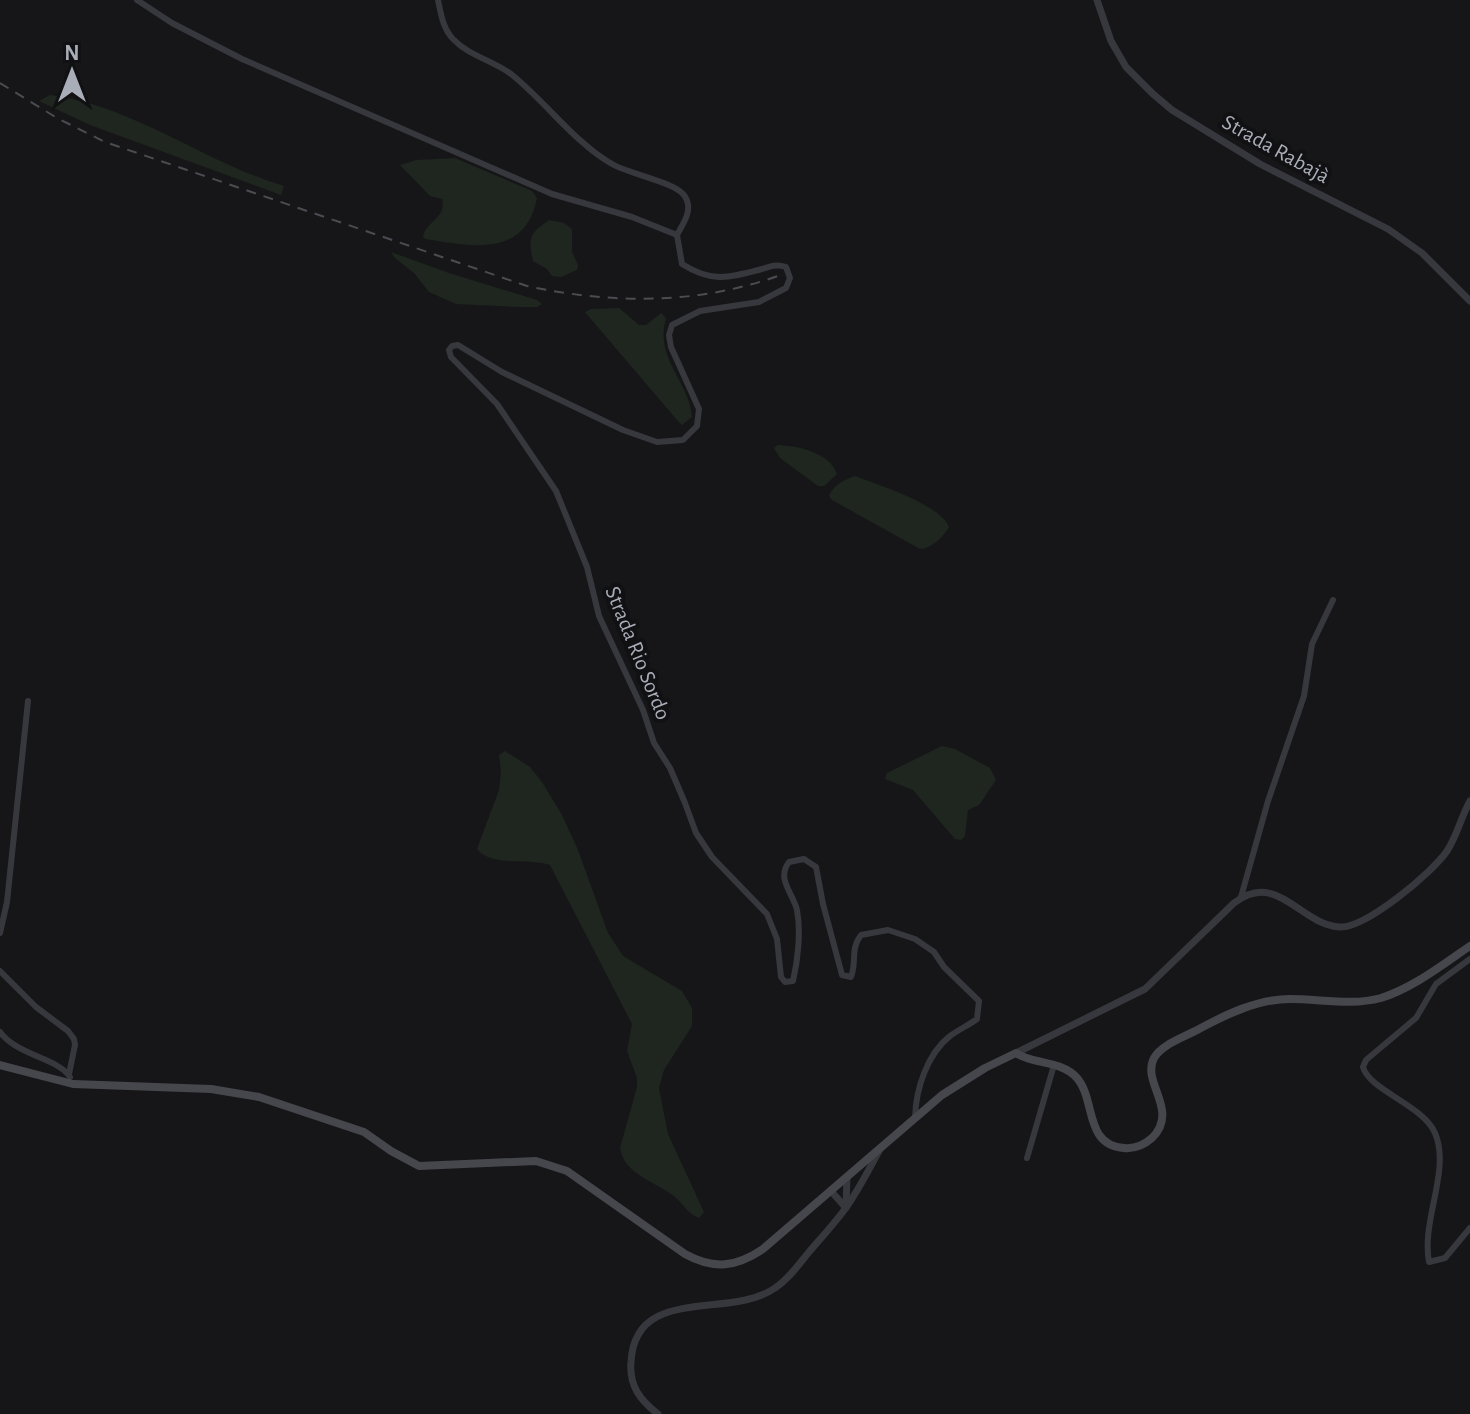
<svg xmlns="http://www.w3.org/2000/svg" width="1470" height="1414" font-family="'Alegreya Sans',sans-serif">
  <style>
    .green { fill: #1e261f }
    .lines { fill: none; stroke-linecap: round; stroke-linejoin: round }
    .minor { stroke: #37383d; stroke-width: 6 }
    .tertiary { stroke: #37383d; stroke-width: 7 }
    .secondary { stroke: #45474d; stroke-width: 8 }
    .rail { stroke: #4a4c52; stroke-width: 2; stroke-dasharray: 10 8; stroke-linecap: butt }
    .labels { text-anchor: middle; dominant-baseline: central; stroke-width: 8; stroke-linejoin: round; paint-order: stroke }
    .street-label { font-size: 22px; fill: #a8adb8; stroke: #111113 }
  </style>
  <rect width="100%" height="100%" fill="#161618"/>
  <g class="green">
    <path d="M50,95C135,106 203,162 284,186L281,195L90,125L39,101Z"/>
    <path d="M455,158L532,191L537,198C525,259 471,246 425,239L423,236C427,221 447,217 442,199L430,196L400,165L416,160Z"/>
    <path d="M549,220L564,223L572,229V252L578,265L577,270L561,277L552,276L547,269L533,261C528,238 529,234 549,220Z"/>
    <polygon points="391,252 449,273 537,300 542,304 537,307 519,307 456,304 429,292 414,273 395,258"/>
    <path d="M619,308L639,325H646L661,313L666,318C654,359 689,380 692,417L682,425L677,420L585,312L591,309Z"/>
    <path d="M778,445C798,446 829,452 837,474L824,486H818L780,458L774,448Z"/>
    <path d="M855,476C878,485 940,504 949,527C944,536 931,549 920,549L832,500L829,496C834,484 844,480 855,476Z"/>
    <polygon points="942,746 955,749 990,768 996,780 979,805 968,810 965,836 961,840 955,839 913,790 885,779 887,773"/>
    <path d="M505,751L530,767L542,782L562,815L578,850L608,933L623,956L682,991L692,1008V1026L664,1070L659,1088L668,1134L704,1212L699,1218C688,1214 684,1205 675,1197C657,1182 624,1175 620,1148L637,1087V1078L627,1051L632,1024L550,865C528,857 493,868 477,849L499,790L501,772L499,755Z"/>
  </g>
  <g class="lines">
    <g class="minor">
      <polyline points="137,0 172,23 242,59 552,194 632,217 677,235"/>
      <path d="M438,0C441,14 443,29 453,39C469,56 492,60 511,74C544,100 576,144 612,164C629,174 674,182 684,195C694,209 684,222 677,235"/>
      <path d="M677,235L682,264C712,283 728,278 762,269C771,266 777,264 786,267L790,278L786,288L759,302L700,311L672,325L669,335L671,347L699,409L697,426L683,440L657,442L623,430L502,372L458,345L452,346L449,350L451,357L497,404L556,491L587,567L599,616L643,710L654,743L670,768L685,803L696,833L712,857L767,914L777,939L781,977L785,982L793,981C798,960 801,931 797,910C793,893 776,879 789,862L804,859L816,867L823,904L842,975L851,977C857,962 850,949 861,935L888,930L915,939L934,952L944,967L979,1001L977,1019C969,1025 958,1030 950,1036C927,1054 916,1089 915,1117"/>
      <polyline points="1241,897 1268,801 1304,696 1312,644 1333,600"/>
      <polyline points="0,933 7,902 28,701"/>
      <path d="M1470,959L1436,984L1416,1018L1366,1060L1363,1067C1369,1090 1423,1105 1435,1133C1451,1171 1421,1220 1429,1262L1445,1258L1470,1228"/>
      <polyline points="0,971 36,1007 68,1031 74,1039 75,1045 69,1074"/>
      <path d="M0,1032C18,1056 58,1058 70,1077"/>
      <polyline points="1027,1158 1054,1065"/>
    </g>
    <g class="tertiary">
      <polyline points="1097,0 1111,41 1126,67 1153,94 1172,110 1260,164 1388,229 1422,253 1470,301"/>
      <path d="M1016,1053L1145,989L1234,903C1277,870 1298,923 1339,927C1365,929 1432,873 1447,851C1457,836 1461,817 1470,801"/>
      <polyline points="831,1191 846,1208"/>
      <polyline points="846,1206 847,1177"/>
      <path d="M658,1414C640,1400 629,1386 631,1362C635,1284 730,1320 775,1288C789,1279 799,1264 809,1252C821,1238 834,1224 845,1209C858,1191 868,1171 879,1151"/>
    </g>
    <path class="secondary" d="M0,1065L73,1084L211,1089L259,1097L364,1132L391,1151L419,1166L536,1161L567,1171L685,1254C714,1270 736,1267 763,1249L942,1095L985,1068L1016,1053C1034,1065 1061,1060 1077,1078C1096,1100 1084,1145 1124,1148C1134,1149 1144,1145 1152,1138C1180,1110 1141,1083 1154,1058C1162,1044 1185,1037 1199,1029C1227,1014 1258,999 1290,999C1321,999 1351,1006 1381,998C1413,988 1442,965 1470,946"/>
    <path class="rail" d="M0,83L57,118L105,142L527,286C612,304 695,305 778,276"/>
  </g>
  <g class="labels">
    <g class="street-label">
      <text transform="translate(1276 149) rotate(29)">Strada Rabajà</text>
      <text transform="translate(638 653) rotate(68)">Strada Rio Sordo</text>
    </g>
  </g>
  <g transform="translate(72 72)" stroke="#111113" stroke-width="6" paint-order="stroke">
  <path d="M0-6L14 30L0 20L-14 30Z" fill="#a8adb8"/>
  <text y="-12" font-size="22" font-weight="bold" text-anchor="middle" fill="#a8adb8">N</text>
  </g>
</svg>
